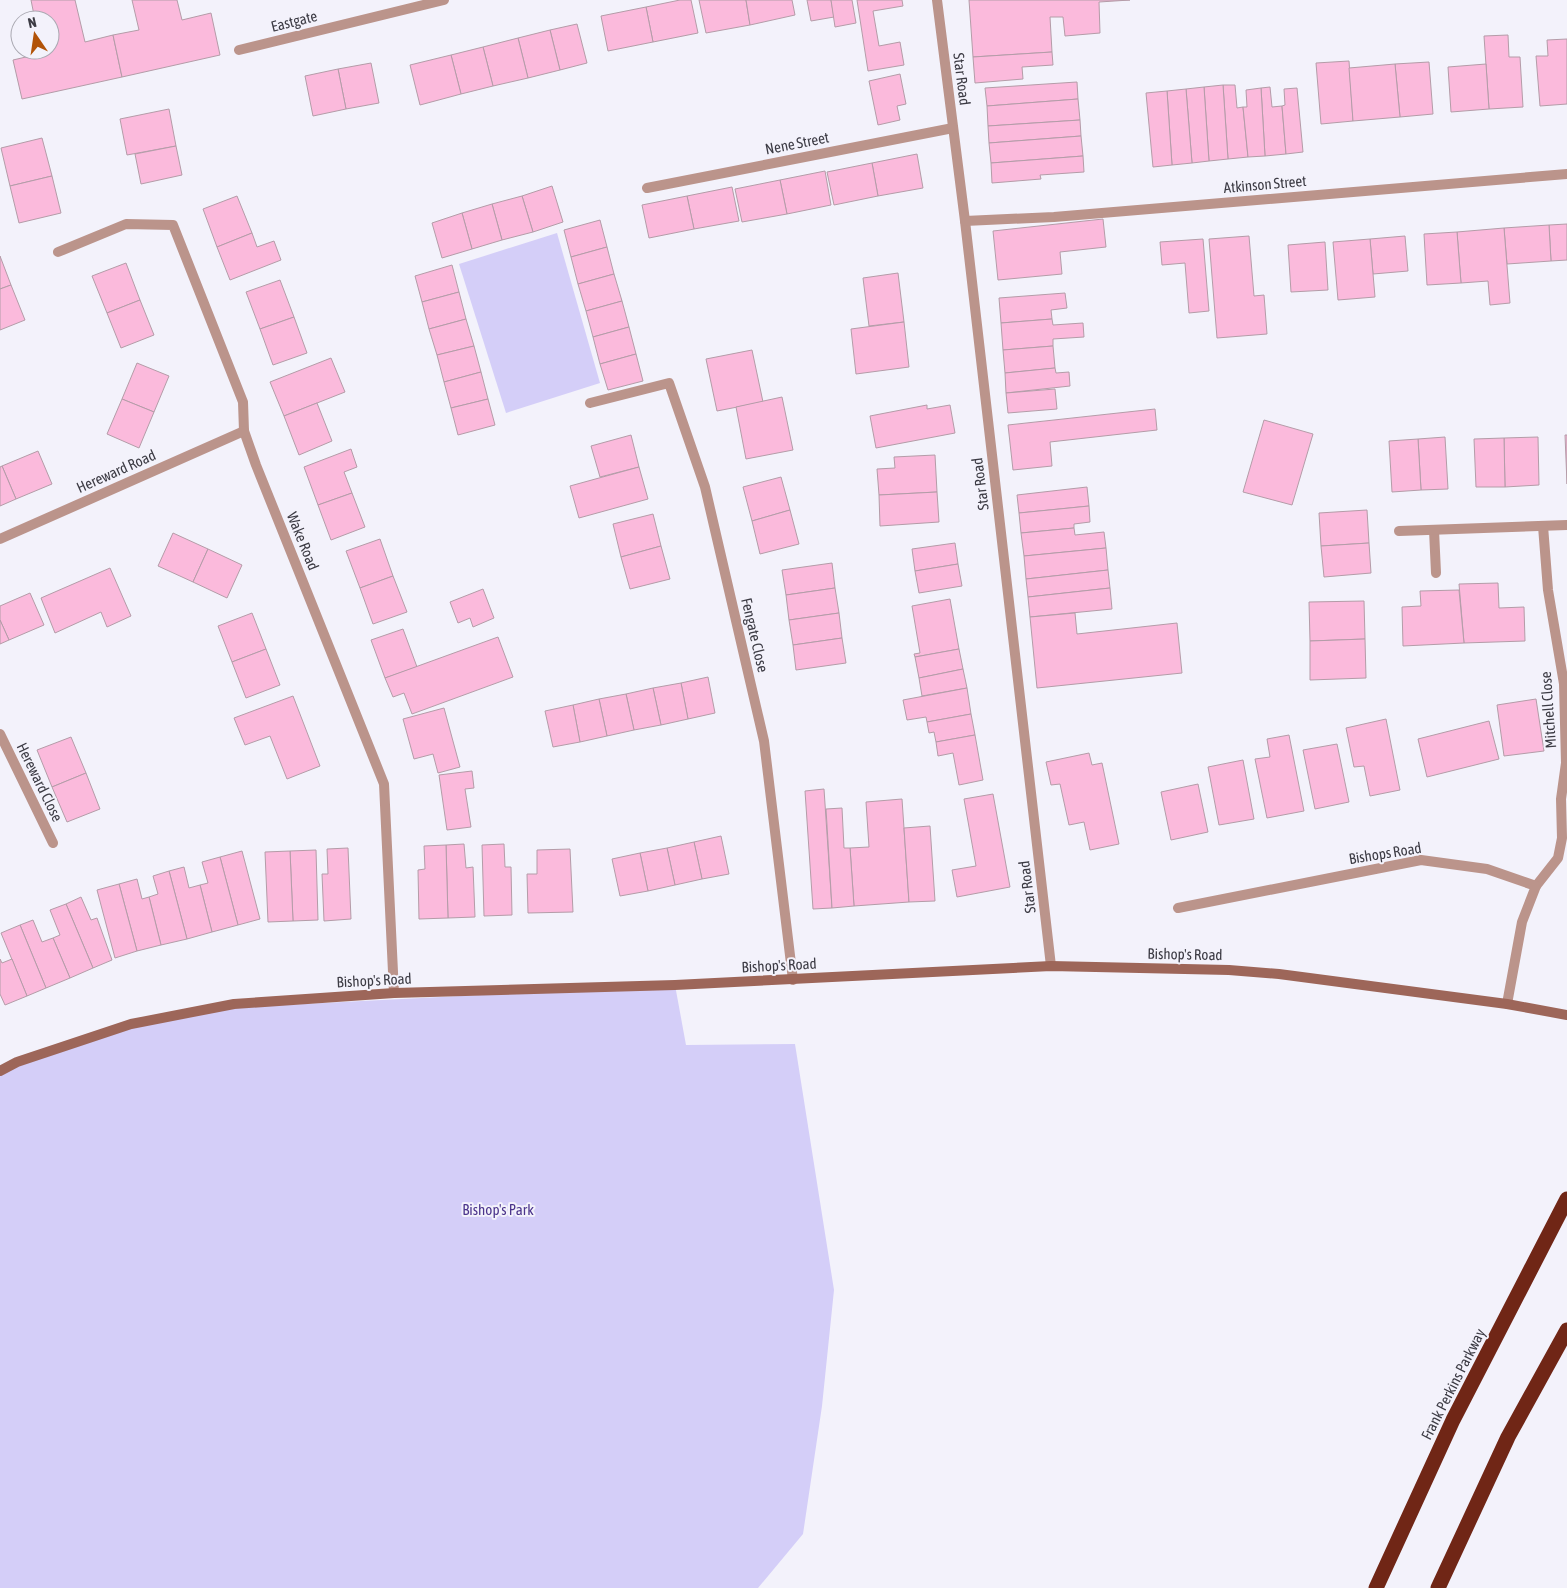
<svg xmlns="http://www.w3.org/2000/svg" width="1567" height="1588" font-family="'Asap Condensed',sans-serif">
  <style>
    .green { fill: #d4cef8 }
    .building { fill: #fbbadc; stroke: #b49ca8 }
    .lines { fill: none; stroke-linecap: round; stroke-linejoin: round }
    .street { stroke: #bb948b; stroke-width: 10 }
    .secondary { stroke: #9d6659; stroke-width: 10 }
    .highway { stroke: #702616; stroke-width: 15 }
    .labels { text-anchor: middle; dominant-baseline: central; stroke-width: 4; stroke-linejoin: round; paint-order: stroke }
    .street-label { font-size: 15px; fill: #3c3b44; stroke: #f3f2fb }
    .park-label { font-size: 15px; fill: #4c358c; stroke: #f3f2fb }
  </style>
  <rect width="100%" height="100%" fill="#f3f2fb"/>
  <g class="green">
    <polygon points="557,233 600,383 506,413 459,264"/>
    <polygon points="675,985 686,1045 795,1044 834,1290 822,1406 803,1534 758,1588 0,1588 0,1075 43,1053 131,1024 207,1009"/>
  </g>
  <g class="building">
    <polygon points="31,0 75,0 85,42 113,35 122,77 22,99 13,60 43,53 42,50 50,50 50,20 35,20"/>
    <polygon points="132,0 177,0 182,20 211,13 220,55 122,77 113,35 139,30"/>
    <polygon points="680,0 691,0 698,33 653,42 646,7"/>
    <polygon points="699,0 746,0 750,25 706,33"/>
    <polygon points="746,0 792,0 795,15 750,25"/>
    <polygon points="807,0 831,0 834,17 811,21"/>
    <polygon points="831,0 852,0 856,23 835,27"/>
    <polygon points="857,0 902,0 903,6 873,11 879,46 900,42 904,65 868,71"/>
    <polygon points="969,0 1130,0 1099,2 1100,33 1065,36 1063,17 1050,17 1052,52 973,57"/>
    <polygon points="646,7 653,42 608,51 601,16"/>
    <polygon points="577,24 587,63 560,70 550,30"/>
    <polygon points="550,30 560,70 528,78 518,38"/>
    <polygon points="1508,35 1509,57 1520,57 1523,107 1489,109 1484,36"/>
    <polygon points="518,38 528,78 493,86 483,47"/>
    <polygon points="1567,39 1567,104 1540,106 1536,56 1548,56 1547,40"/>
    <polygon points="483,47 493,86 461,94 451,55"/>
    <polygon points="1052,52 1053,65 1022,67 1023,79 975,83 973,57"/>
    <polygon points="451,55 461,94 420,105 410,65"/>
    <polygon points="1349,61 1353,121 1321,124 1316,63"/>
    <polygon points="1429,62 1433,114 1400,117 1395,64"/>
    <polygon points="371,63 379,103 346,109 338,69"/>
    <polygon points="1395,64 1400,117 1353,121 1349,68"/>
    <polygon points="1486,64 1489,109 1451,112 1448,67"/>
    <polygon points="338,69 346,109 313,116 305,76"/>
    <polygon points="900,74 906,104 897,106 900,120 878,125 869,81"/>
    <polygon points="1077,82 1078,99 987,106 985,88"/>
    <polygon points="1223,85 1235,85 1237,108 1243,107 1248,157 1228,159"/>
    <polygon points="1223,85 1228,159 1209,161 1204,87"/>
    <polygon points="1204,87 1209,161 1192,163 1186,89"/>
    <polygon points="1270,87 1272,107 1282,106 1286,154 1265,156 1261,88"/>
    <polygon points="1261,88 1265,156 1248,157 1243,107 1247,107 1246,90"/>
    <polygon points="1297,88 1303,152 1286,154 1282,106 1285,105 1284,89"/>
    <polygon points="1186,89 1192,163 1172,165 1167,91"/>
    <polygon points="1167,91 1172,165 1153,167 1146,93"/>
    <polygon points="1078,99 1080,120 988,126 987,106"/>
    <polygon points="169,109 176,146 127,155 120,119"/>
    <polygon points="1080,120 1081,136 989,143 988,126"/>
    <polygon points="1081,136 1083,156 991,163 989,143"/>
    <polygon points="42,138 52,176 10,186 1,148"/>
    <polygon points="176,146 182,175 141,184 135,154"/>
    <polygon points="917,154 923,188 878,196 872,163"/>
    <polygon points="1083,156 1084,172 1040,175 1041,179 992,183 991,163"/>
    <polygon points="872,163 878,196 834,205 827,172"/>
    <polygon points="825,171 831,205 787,214 780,180"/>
    <polygon points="52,176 61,213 19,223 10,186"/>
    <polygon points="780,180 787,214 742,222 735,189"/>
    <polygon points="552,186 563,222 533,232 522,196"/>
    <polygon points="732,187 739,221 694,229 687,196"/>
    <polygon points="237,196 252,233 217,247 203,209"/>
    <polygon points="522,196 533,232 502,240 492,204"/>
    <polygon points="687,196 694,229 649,238 642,205"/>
    <polygon points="492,204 502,240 472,249 462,213"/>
    <polygon points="462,213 472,249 442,258 432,223"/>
    <polygon points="1103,219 1106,247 1060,252 1062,274 998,280 993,231"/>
    <polygon points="600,220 607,247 571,257 564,230"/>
    <polygon points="1567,224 1567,260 1551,261 1549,225"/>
    <polygon points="1549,225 1551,261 1507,264 1504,228"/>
    <polygon points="1504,228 1510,303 1490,305 1488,281 1461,283 1457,232"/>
    <polygon points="1457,232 1461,283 1427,285 1424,234"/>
    <polygon points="252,233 257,247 274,241 281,260 230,280 217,247"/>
    <polygon points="1249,236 1254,296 1264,295 1267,334 1217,338 1209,239"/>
    <polygon points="1405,236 1408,271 1373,274 1370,239"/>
    <polygon points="1203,239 1209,311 1189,313 1185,263 1162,265 1160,242"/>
    <polygon points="1370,239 1375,297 1338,300 1333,242"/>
    <polygon points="1325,242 1328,290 1291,292 1288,245"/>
    <polygon points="607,247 614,274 578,284 571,257"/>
    <polygon points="0,256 11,285 0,289"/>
    <polygon points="126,263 140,300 107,313 92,276"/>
    <polygon points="452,265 459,292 422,302 415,276"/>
    <polygon points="898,273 904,322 869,326 863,278"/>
    <polygon points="614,274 622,301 586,311 578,284"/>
    <polygon points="280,280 294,317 260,329 246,292"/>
    <polygon points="11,285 25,320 0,330 0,289"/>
    <polygon points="459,292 466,319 429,329 422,302"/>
    <polygon points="1065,293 1067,308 1051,310 1052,319 1001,323 999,298"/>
    <polygon points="140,300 154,335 121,348 107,313"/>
    <polygon points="622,301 629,327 593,337 586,311"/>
    <polygon points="294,317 307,353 273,365 260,329"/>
    <polygon points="466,319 474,346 437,355 429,329"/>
    <polygon points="1052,319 1053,325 1083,323 1084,337 1053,339 1053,346 1003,350 1001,323"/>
    <polygon points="904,322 909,367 856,374 851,329"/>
    <polygon points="629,327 636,354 600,364 593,337"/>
    <polygon points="474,346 481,372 444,382 437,355"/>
    <polygon points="1053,346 1055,368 1005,373 1003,350"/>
    <polygon points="752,350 763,402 717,411 706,359"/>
    <polygon points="636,354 643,381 608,390 600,364"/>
    <polygon points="331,358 345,392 284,416 270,382"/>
    <polygon points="137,363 169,376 154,412 122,399"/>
    <polygon points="1055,368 1056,373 1069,372 1070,386 1006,393 1005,373"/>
    <polygon points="481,372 488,399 451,408 444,382"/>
    <polygon points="1055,389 1057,409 1008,413 1006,393"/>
    <polygon points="782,397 793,450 746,459 736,407"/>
    <polygon points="122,399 154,412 139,448 107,434"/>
    <polygon points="488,399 495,425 458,435 451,408"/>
    <polygon points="317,403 332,441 299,455 284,416"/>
    <polygon points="927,405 927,409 950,405 955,433 876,448 870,416"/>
    <polygon points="1155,409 1157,430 1050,442 1052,466 1013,470 1008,425"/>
    <polygon points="1264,420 1313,434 1292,505 1243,492"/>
    <polygon points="631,435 639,467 600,477 591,446"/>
    <polygon points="1565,435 1567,435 1567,484"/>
    <polygon points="1445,437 1448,489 1421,490 1418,439"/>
    <polygon points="1538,437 1539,485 1505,487 1504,438"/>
    <polygon points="1504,438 1505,487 1476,487 1474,439"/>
    <polygon points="1418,439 1421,490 1392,492 1389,441"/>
    <polygon points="351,449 357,467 344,472 352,493 318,505 304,467"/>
    <polygon points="38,451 52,484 16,499 2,466"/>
    <polygon points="935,455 937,492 879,495 877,469 895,468 894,457"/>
    <polygon points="2,466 16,499 0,506 0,467"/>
    <polygon points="639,467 648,499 579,518 570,486"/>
    <polygon points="781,477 790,510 752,521 743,487"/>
    <polygon points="1087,487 1089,506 1019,513 1017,495"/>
    <polygon points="937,492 939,522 880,526 879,495"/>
    <polygon points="352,493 365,527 331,540 318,505"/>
    <polygon points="1089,506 1090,522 1074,524 1074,528 1021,533 1019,513"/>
    <polygon points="790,510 799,544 760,554 752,521"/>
    <polygon points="1367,510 1369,543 1321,546 1319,513"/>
    <polygon points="653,514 661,546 621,557 613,524"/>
    <polygon points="1074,528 1075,535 1104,532 1106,548 1024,556 1021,533"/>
    <polygon points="173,533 208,549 193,582 158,566"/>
    <polygon points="380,539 393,576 360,588 346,551"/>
    <polygon points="955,543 958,564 915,571 912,549"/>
    <polygon points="1369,543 1371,573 1324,577 1321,546"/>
    <polygon points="661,546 670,579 630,589 621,557"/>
    <polygon points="1106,548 1108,570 1026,579 1024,556"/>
    <polygon points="208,549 242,565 227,598 193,582"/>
    <polygon points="832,563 835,588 786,595 782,570"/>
    <polygon points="958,564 962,586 919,593 915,571"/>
    <polygon points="110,568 131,616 107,627 101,612 55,633 41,598"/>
    <polygon points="1108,570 1110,588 1028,597 1026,579"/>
    <polygon points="393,576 407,612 373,624 360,588"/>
    <polygon points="1498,583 1499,608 1524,607 1525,641 1464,643 1459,584"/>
    <polygon points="835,588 839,613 789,620 786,595"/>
    <polygon points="1110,588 1112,609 1030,617 1028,597"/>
    <polygon points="483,589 494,618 473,627 470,618 458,623 450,602"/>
    <polygon points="1459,590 1464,643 1403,646 1402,607 1421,606 1420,591"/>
    <polygon points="30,593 44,625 9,640 0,620 0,606"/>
    <polygon points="950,599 959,649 915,657 914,654 920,653 912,606"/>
    <polygon points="1364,601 1365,639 1310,641 1309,602"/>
    <polygon points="252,613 266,649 232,662 218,626"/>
    <polygon points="839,613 842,638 793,645 789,620"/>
    <polygon points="1075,613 1077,634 1177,623 1182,673 1037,688 1030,617"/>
    <polygon points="0,620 9,640 0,644"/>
    <polygon points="403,629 417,667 385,678 371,640"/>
    <polygon points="498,637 513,677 412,714 404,693 393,697 385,678"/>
    <polygon points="842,638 846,663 796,670 793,645"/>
    <polygon points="1365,639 1366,678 1310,680 1310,641"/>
    <polygon points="266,649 280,685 246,698 232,662"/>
    <polygon points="959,649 963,669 919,678 915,657"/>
    <polygon points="963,669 967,688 922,696 919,678"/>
    <polygon points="708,677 715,713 688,719 681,683"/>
    <polygon points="681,683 688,719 661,725 653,688"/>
    <polygon points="653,688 661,725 634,730 626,694"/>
    <polygon points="967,688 971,714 927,722 926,717 907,720 903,700"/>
    <polygon points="626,694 634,730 607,736 599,699"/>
    <polygon points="293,696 320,766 287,779 270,736 245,745 234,718"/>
    <polygon points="599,699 607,736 580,742 573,705"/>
    <polygon points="1536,699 1544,751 1504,756 1497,705"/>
    <polygon points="573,705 580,742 553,747 545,711"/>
    <polygon points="444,708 460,767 438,773 433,754 414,759 403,719"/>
    <polygon points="971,714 975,735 936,742 934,732 929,733 927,722"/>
    <polygon points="1386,719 1400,790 1370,796 1364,766 1354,767 1346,728"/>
    <polygon points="1489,721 1499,759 1427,777 1418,739"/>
    <polygon points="975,735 983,780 959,785 953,753 938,756 936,742"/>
    <polygon points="1289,735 1304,811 1267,818 1255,759 1270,757 1267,739"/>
    <polygon points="71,737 86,773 52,787 37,750"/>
    <polygon points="1337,744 1349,802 1315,809 1303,750"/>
    <polygon points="1089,753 1092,765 1102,763 1119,844 1090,850 1084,822 1069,825 1060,784 1051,785 1046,762"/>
    <polygon points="1243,760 1254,819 1219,825 1208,767"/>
    <polygon points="472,771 474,788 465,789 471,827 447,830 439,775"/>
    <polygon points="86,773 100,809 67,822 52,787"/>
    <polygon points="1198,784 1208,832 1171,840 1161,792"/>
    <polygon points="824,789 832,908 813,909 805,791"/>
    <polygon points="993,794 1010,887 957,897 952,870 976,866 964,799"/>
    <polygon points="902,799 909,902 854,906 850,848 869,847 866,802"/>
    <polygon points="842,808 844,848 850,848 854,906 832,908 826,809"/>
    <polygon points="930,826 935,901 909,902 904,828"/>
    <polygon points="721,836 729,874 702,879 694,842"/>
    <polygon points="694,842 702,879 675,885 667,848"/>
    <polygon points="464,844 466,868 473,867 475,917 448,918 446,845"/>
    <polygon points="504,844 505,867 511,867 512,915 484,916 482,845"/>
    <polygon points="446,845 448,918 419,919 418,870 425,869 424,846"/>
    <polygon points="348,848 351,919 324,921 322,874 328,874 327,849"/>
    <polygon points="667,848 675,885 648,891 640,853"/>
    <polygon points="570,849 573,912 528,913 527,874 537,874 537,850"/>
    <polygon points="316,850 318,920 293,921 290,851"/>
    <polygon points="242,851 260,919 238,925 220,857"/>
    <polygon points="290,851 293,921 268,922 265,852"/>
    <polygon points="640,853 648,891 620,896 612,859"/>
    <polygon points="220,857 238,925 212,932 200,885 208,883 202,862"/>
    <polygon points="184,867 189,888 200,885 212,932 187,939 169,871"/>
    <polygon points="169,871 187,939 161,945 149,897 158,894 153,876"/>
    <polygon points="137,879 142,899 149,897 161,945 137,951 119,884"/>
    <polygon points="119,884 137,951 115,958 97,890"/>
    <polygon points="81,897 91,920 97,918 112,960 93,968 66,904"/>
    <polygon points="66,904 93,968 70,978 53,938 60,935 50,910"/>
    <polygon points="33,920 42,942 53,938 70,978 46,988 20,925"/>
    <polygon points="20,925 46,988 27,996 1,933"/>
    <polygon points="0,959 2,963 12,959 27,996 5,1005 0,994"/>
  </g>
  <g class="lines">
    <g class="street">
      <polyline points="937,0 965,221 1051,966"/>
      <polyline points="239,50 444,0"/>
      <polyline points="647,188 953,128"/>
      <polyline points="965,221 1054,217 1567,174"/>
      <polyline points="58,252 126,224 173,225 243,402 244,431 256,465 384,784 394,993"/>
      <polyline points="590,403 669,383 705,487 764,741 793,980"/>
      <polyline points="1434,530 1436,573"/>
      <polyline points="1399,531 1567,525"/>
      <polyline points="0,539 244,431"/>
      <polyline points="0,734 53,843"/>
      <polyline points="1536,886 1558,858 1562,838 1561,799 1566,763 1564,684 1548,590 1543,526"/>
      <polyline points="1178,908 1421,860 1487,869 1536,886 1522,922 1507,1004"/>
    </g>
    <polyline class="secondary" points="0,1071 17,1062 131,1024 234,1004 394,993 675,985 1051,966 1229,970 1279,974 1507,1004 1567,1015"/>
    <g class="highway">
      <polyline points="1376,1588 1453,1420 1567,1199"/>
      <polyline points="1438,1588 1508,1437 1567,1330"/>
    </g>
  </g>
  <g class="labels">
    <g class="street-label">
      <text transform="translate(294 21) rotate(-14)">Eastgate</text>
      <text transform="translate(962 79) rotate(83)">Star Road</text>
      <text transform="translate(797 143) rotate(-11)">Nene Street</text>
      <text transform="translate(1265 184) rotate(-5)">Atkinson Street</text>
      <text transform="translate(116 471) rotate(-24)">Hereward Road</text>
      <text transform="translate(980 484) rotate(-97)">Star Road</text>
      <text transform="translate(303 541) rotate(68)">Wake Road</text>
      <text transform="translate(755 635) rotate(77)">Fengate Close</text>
      <text transform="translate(1548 710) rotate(-94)">Mitchell Close</text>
      <text transform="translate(40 782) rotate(64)">Hereward Close</text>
      <text transform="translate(1385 853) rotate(-9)">Bishops Road</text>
      <text transform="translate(1027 887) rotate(-97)">Star Road</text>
      <text transform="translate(1185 954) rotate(1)">Bishop's Road</text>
      <text transform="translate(779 965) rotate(-3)">Bishop's Road</text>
      <text transform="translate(374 980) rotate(-3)">Bishop's Road</text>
      <text transform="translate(1453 1384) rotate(-63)">Frank Perkins Parkway</text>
    </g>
    <g class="park-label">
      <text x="498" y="1209">Bishop's Park</text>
    </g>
  </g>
  <g transform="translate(35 35) rotate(347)"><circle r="24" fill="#f3f2fb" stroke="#aaa9b2"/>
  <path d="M0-4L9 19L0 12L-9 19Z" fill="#b25308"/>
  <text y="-8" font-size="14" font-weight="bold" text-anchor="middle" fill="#3c3b44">N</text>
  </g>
</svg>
